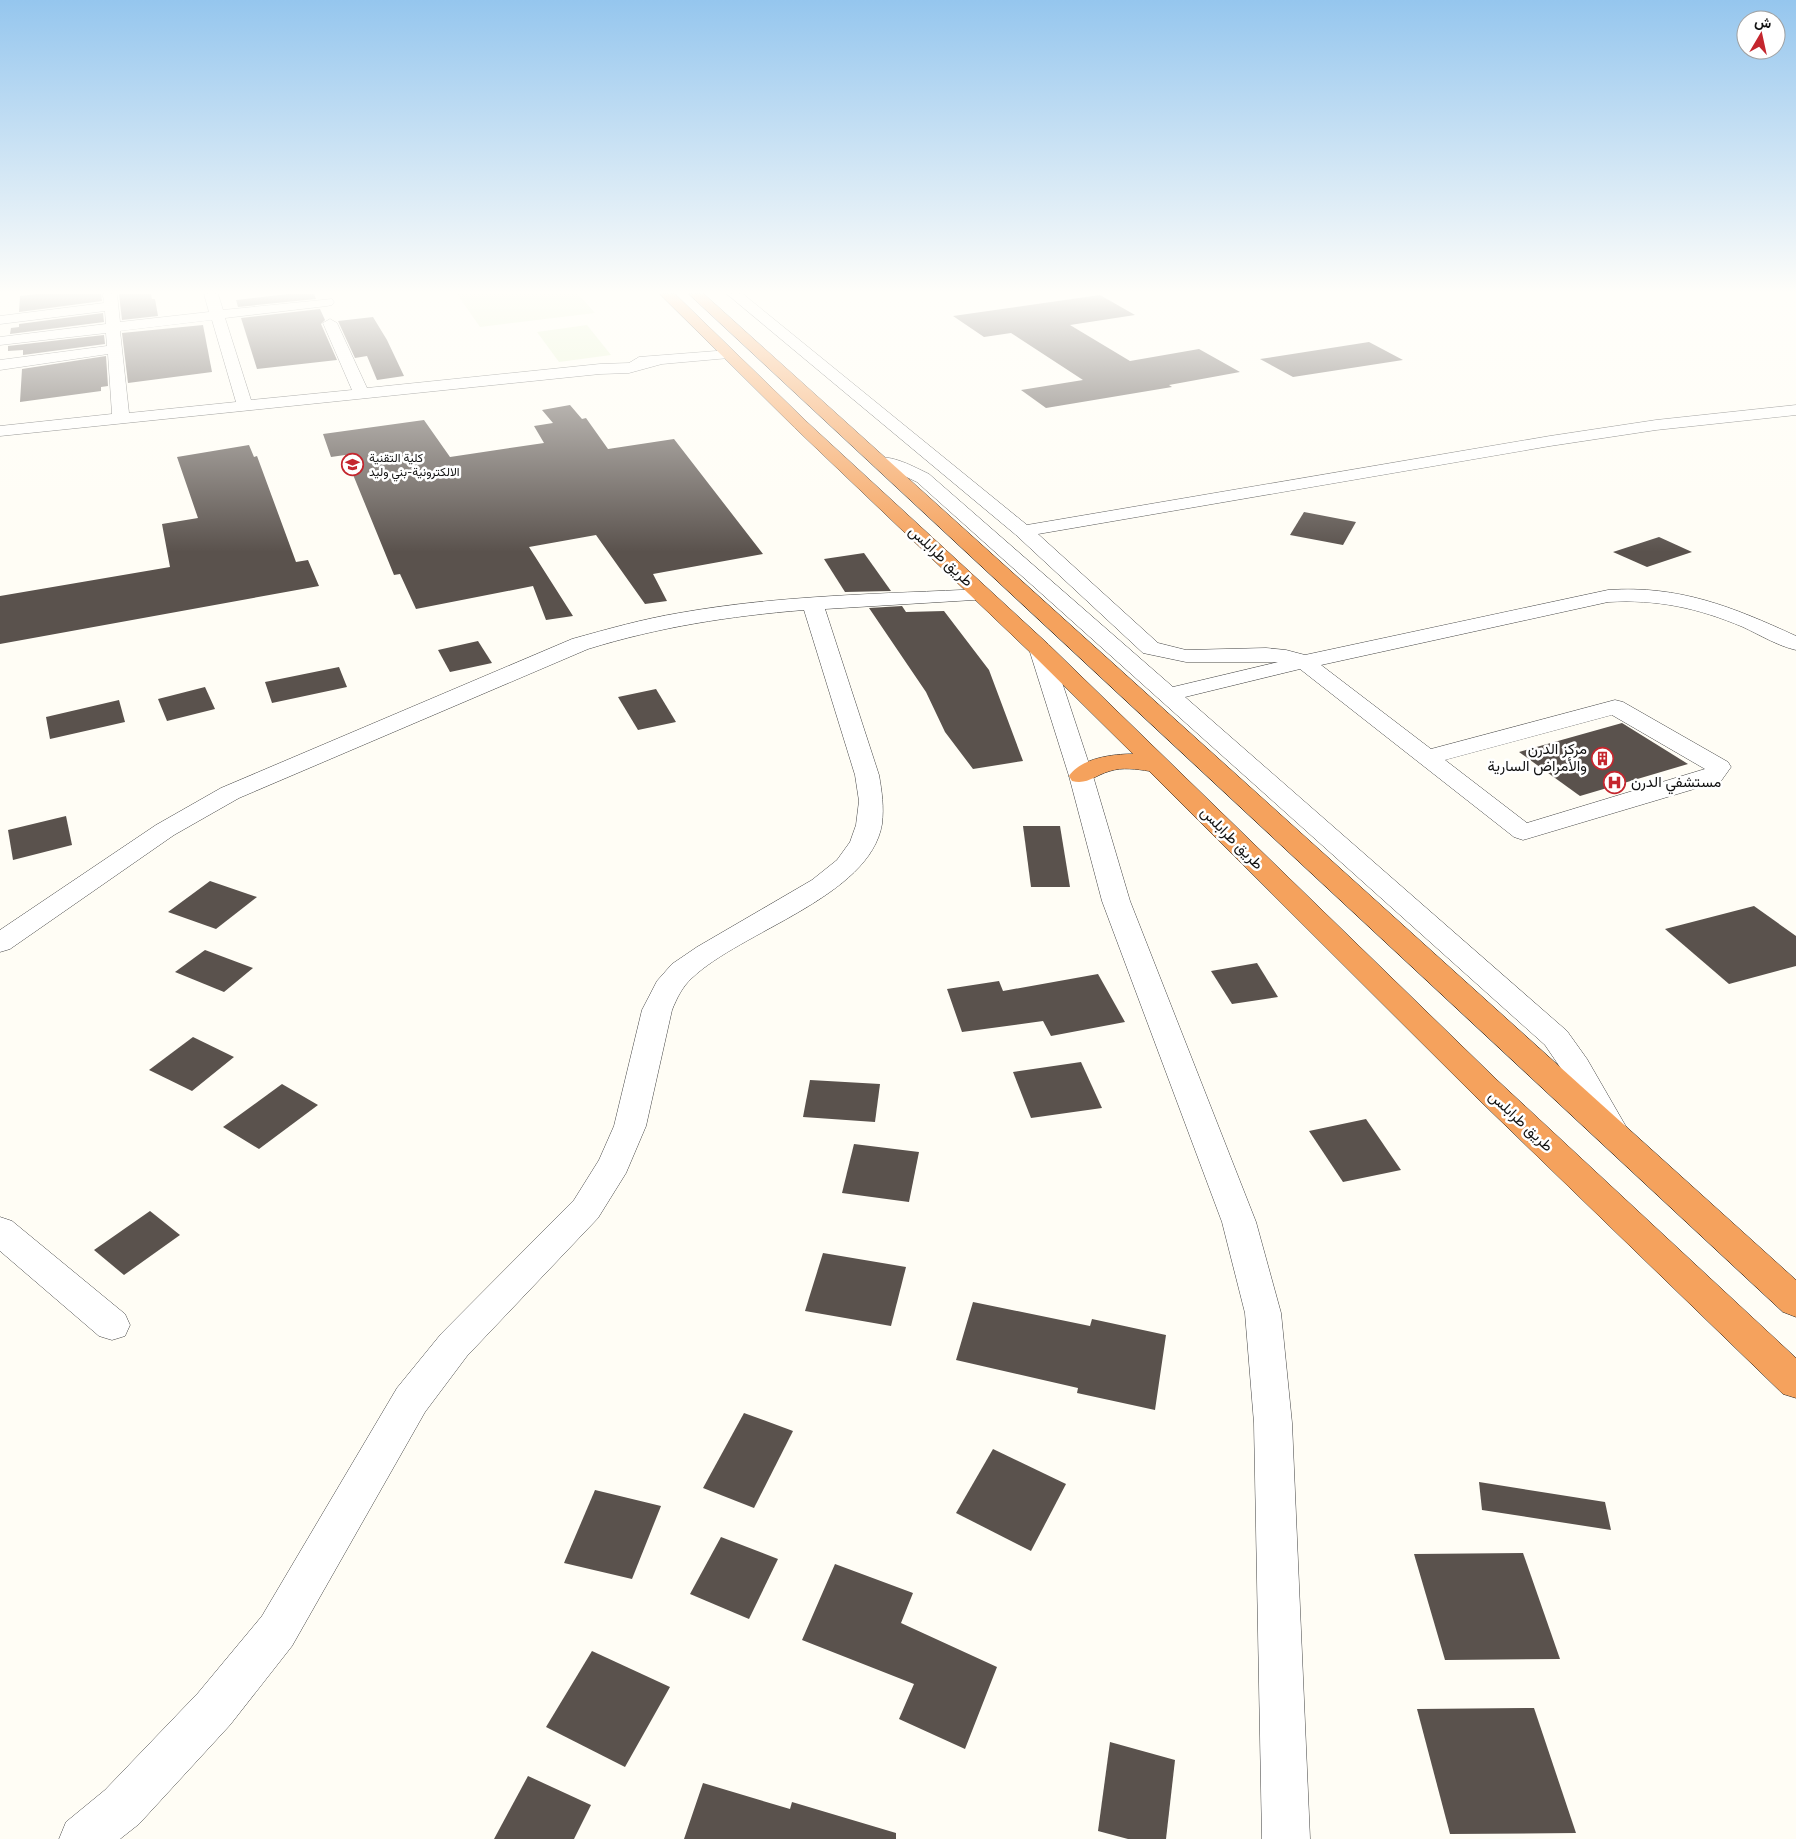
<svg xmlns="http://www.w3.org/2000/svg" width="1796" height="1839" font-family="'Roboto Serif',Vazirmatn,serif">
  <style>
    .pitch { fill: #e6f2cf }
    .building { fill: #5a524d }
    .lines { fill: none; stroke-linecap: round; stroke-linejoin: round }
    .minor-casing { stroke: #444; stroke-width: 1 }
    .highway-casing { stroke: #222; stroke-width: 1 }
    .minor { fill: #fff; fill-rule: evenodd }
    .highway { fill: #f5a25d; fill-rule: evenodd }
    .labels { text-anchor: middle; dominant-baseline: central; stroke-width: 5; stroke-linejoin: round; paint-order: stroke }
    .far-poi-label { font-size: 12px; fill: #111; stroke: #fff; text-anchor: start }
    .street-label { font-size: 15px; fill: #111; stroke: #fff }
    .poi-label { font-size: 15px; fill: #111; stroke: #fff; text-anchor: end }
  </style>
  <rect width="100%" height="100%" fill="#fffdf5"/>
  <g class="pitch">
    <polygon points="457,294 578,294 595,313 480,327"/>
    <polygon points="587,325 611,355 559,362 537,332"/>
  </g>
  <g class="building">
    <polygon points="37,294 101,294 102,301 19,312 20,296"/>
    <polygon points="119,294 151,294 152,299 155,299 158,316 122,320"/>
    <polygon points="288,294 314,294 316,299 238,307 236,300"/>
    <polygon points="1100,295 1135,315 1070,325 1130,361 1199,349 1240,372 1169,385 1172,387 1046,408 1021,390 1083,380 1011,333 984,337 953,316"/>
    <polygon points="320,309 325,320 321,324 337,360 257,369 241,318"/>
    <polygon points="103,313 104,322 10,334 11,328 19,327 19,324"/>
    <polygon points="373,317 387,340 404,376 377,380 367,356 355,358 338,321"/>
    <polygon points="203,325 212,372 128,383 122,333"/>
    <polygon points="104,335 105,344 23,355 23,350 8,351 8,346"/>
    <polygon points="1369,342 1403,360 1293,377 1260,359"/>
    <polygon points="106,356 108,386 101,387 101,391 20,402 22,369"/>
    <polygon points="570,405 582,419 586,418 608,449 674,439 763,554 653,574 667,601 645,604 596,535 529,547 573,616 546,620 533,586 416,609 400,574 394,575 345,455 331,457 323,434 424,420 450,457 544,443 534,426 553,423 542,410"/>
    <polygon points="249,445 254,457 257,456 296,562 308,560 319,586 0,644 0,596 170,567 162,524 198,518 177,457"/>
    <polygon points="1304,512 1356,522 1343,545 1290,535"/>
    <polygon points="1659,537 1692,552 1647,567 1613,552"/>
    <polygon points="864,553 891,591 845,592 824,559"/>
    <polygon points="902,606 906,612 944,611 989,670 1023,761 973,769 945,732 926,692 869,608"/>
    <polygon points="478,641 492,663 450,672 438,650"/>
    <polygon points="339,667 347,687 272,703 265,682"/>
    <polygon points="205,687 215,709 167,721 158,699"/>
    <polygon points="656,689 676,722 638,730 618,697"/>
    <polygon points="119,700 125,722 50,739 46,717"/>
    <polygon points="1622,723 1688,764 1580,796 1519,752"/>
    <polygon points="66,816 72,845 13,860 8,830"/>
    <polygon points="1023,826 1060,826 1070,887 1031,887"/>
    <polygon points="210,881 257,897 216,929 168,912"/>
    <polygon points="1754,906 1796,936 1796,966 1729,984 1665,929"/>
    <polygon points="205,950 253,968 224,992 175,972"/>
    <polygon points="1257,963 1278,997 1232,1004 1211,971"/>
    <polygon points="1098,974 1125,1022 1051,1036 1043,1021 962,1032 947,989 999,981 1003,991"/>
    <polygon points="193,1037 234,1057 192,1091 149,1070"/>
    <polygon points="1081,1062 1102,1108 1031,1118 1013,1072"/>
    <polygon points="810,1080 880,1084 875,1122 803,1117"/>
    <polygon points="282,1084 318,1105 259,1149 223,1127"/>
    <polygon points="1366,1119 1401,1170 1343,1182 1309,1131"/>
    <polygon points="854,1144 919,1152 909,1202 842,1193"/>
    <polygon points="150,1211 180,1235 124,1275 94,1250"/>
    <polygon points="823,1253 906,1267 891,1326 805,1311"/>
    <polygon points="973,1302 1090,1326 1092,1319 1166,1335 1155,1410 1077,1393 1078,1388 956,1360"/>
    <polygon points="744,1413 793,1431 754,1508 703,1488"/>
    <polygon points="993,1449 1066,1484 1031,1551 956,1513"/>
    <polygon points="1479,1482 1605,1502 1611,1530 1482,1510"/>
    <polygon points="595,1490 661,1506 632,1579 564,1563"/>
    <polygon points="721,1537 778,1559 749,1619 690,1594"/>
    <polygon points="1523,1553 1560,1659 1445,1660 1414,1554"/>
    <polygon points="835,1564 913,1593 901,1623 997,1667 965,1749 899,1719 914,1684 802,1640"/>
    <polygon points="592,1651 670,1687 625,1767 546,1727"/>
    <polygon points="1534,1708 1576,1833 1450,1834 1417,1709"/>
    <polygon points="1110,1742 1175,1760 1166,1839 1128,1839 1098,1831"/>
    <polygon points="528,1776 591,1805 574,1839 494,1839"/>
    <polygon points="703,1783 790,1809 792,1802 896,1833 896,1839 684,1839"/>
  </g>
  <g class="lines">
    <defs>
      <g id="minor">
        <path d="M103,294H117L120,322L209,312L204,294H218L223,310L332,299L334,302L332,305L327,306L225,318L251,400L352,390L323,323L330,319L337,323L367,388L600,364L629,363L639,357L729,350L736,354L729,358L662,364L629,373L600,374L0,436V426L112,414L108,354L0,370V360L107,346L106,333L0,345V337L106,324L105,311L0,324V316L104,303ZM212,320L236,402L129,413L120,331Z"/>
        <path d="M727,294H743L1027,525L1550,436L1656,420L1796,405V415L1656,430L1550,446L1038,534L1158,643L1186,650L1266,648L1286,650L1305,655L1608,590C1679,585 1733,607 1796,636V650C1778,646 1760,635 1743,627C1698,608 1657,599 1608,602L1321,665L1431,749L1615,700L1623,702L1728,762L1731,767L1721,781L1523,840L1514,837L1300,669L1185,697L1567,1031L1587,1059L1628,1130L1623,1138L1612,1142L1601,1138L1564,1073L1545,1045L917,482L894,471L874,466L871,462L874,458C892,454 914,467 929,474L1173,687L1278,662H1186L1143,653L1016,535ZM1612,715L1705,769L1527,823L1445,760Z"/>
        <path d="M983,589L990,591L993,595L990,599L825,609L879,775C882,792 884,807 882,824C870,897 741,931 692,978C682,987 677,998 672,1010L646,1126L626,1173L598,1218L467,1356L425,1412L292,1646L230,1725L139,1824L120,1839H59L66,1822L105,1790L198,1693L262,1616L397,1388L441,1334L574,1200L599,1160L614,1126L642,1010L657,981L672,964L697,947L812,880L837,860L850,842L856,825L859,801L855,775L804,610C730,616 659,627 588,649L239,798L174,835L10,949L0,952V930L156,825L221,788L572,639C608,629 643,619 679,613C780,595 882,594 983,589Z"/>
        <polygon points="1040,643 1048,644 1051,649 1093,776 1130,901 1256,1222 1281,1313 1292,1423 1310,1839 1262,1839 1254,1423 1245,1313 1222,1222 1102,901 1069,776 1029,649 1032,644"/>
        <polygon points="0,1217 12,1221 125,1314 130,1325 125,1336 112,1340 99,1336 0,1251"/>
      </g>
      <g id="highway">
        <path d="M660,294H675L807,422L1048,644L1497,1080L1796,1358V1398L1783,1394L1475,1096L1149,771C1137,769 1122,767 1110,771C1095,775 1088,785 1072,781L1069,776C1081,758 1113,754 1133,754L1032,654L795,428Z"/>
        <polygon points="689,294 704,294 1796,1280 1796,1317 1783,1312"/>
      </g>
    </defs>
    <use href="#minor" class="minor-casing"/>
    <use href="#highway" class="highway-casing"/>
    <use href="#minor" class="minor"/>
    <use href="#highway" class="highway"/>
  </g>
  <linearGradient id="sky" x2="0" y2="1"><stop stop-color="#95c6ee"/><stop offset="0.53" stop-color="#fffefa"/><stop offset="1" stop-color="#fffefa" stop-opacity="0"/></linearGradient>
  <rect width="1796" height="552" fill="url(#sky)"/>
  <defs>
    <symbol id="university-ring" viewBox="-11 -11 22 22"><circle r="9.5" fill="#fff" stroke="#c4262e" stroke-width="1.5"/><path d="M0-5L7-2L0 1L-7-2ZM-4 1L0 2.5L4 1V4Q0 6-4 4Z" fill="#c4262e"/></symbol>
    <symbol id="building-ring" viewBox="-11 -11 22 22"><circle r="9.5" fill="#fff" stroke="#c4262e" stroke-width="1.5"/><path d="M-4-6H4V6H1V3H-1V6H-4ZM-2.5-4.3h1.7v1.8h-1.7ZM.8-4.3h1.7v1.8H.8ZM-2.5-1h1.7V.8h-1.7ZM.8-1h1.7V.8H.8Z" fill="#c4262e"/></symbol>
    <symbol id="hospital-ring" viewBox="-11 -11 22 22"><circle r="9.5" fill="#fff" stroke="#c4262e" stroke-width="1.5"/><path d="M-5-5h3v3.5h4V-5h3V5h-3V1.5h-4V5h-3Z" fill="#c4262e"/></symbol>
  </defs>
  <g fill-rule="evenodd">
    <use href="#university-ring" x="340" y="452" width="25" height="25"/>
    <use href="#building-ring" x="1590" y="746" width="25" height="25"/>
    <use href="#hospital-ring" x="1602" y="770" width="25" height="25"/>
  </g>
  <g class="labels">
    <g class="far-poi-label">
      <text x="369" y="458">كلية التقنية<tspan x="369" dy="14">الالكترونية-بني وليد</tspan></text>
    </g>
    <g class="street-label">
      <text transform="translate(941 556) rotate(43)">طريق طرابلس</text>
      <text transform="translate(1232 838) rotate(45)">طريق طرابلس</text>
      <text transform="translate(1521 1121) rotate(43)">طريق طرابلس</text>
    </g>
    <g class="poi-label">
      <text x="1587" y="749">مركز الدرن<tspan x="1587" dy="17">والأمراض السارية</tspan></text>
      <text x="1631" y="782" text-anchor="start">مستشفي الدرن</text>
    </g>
  </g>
  <g transform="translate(1761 35) rotate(9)"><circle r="24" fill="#ffffff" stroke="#a0a0a0"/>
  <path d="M0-4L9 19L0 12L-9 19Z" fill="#c4262e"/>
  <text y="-8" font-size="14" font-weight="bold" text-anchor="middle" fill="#111111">ش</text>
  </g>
</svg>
